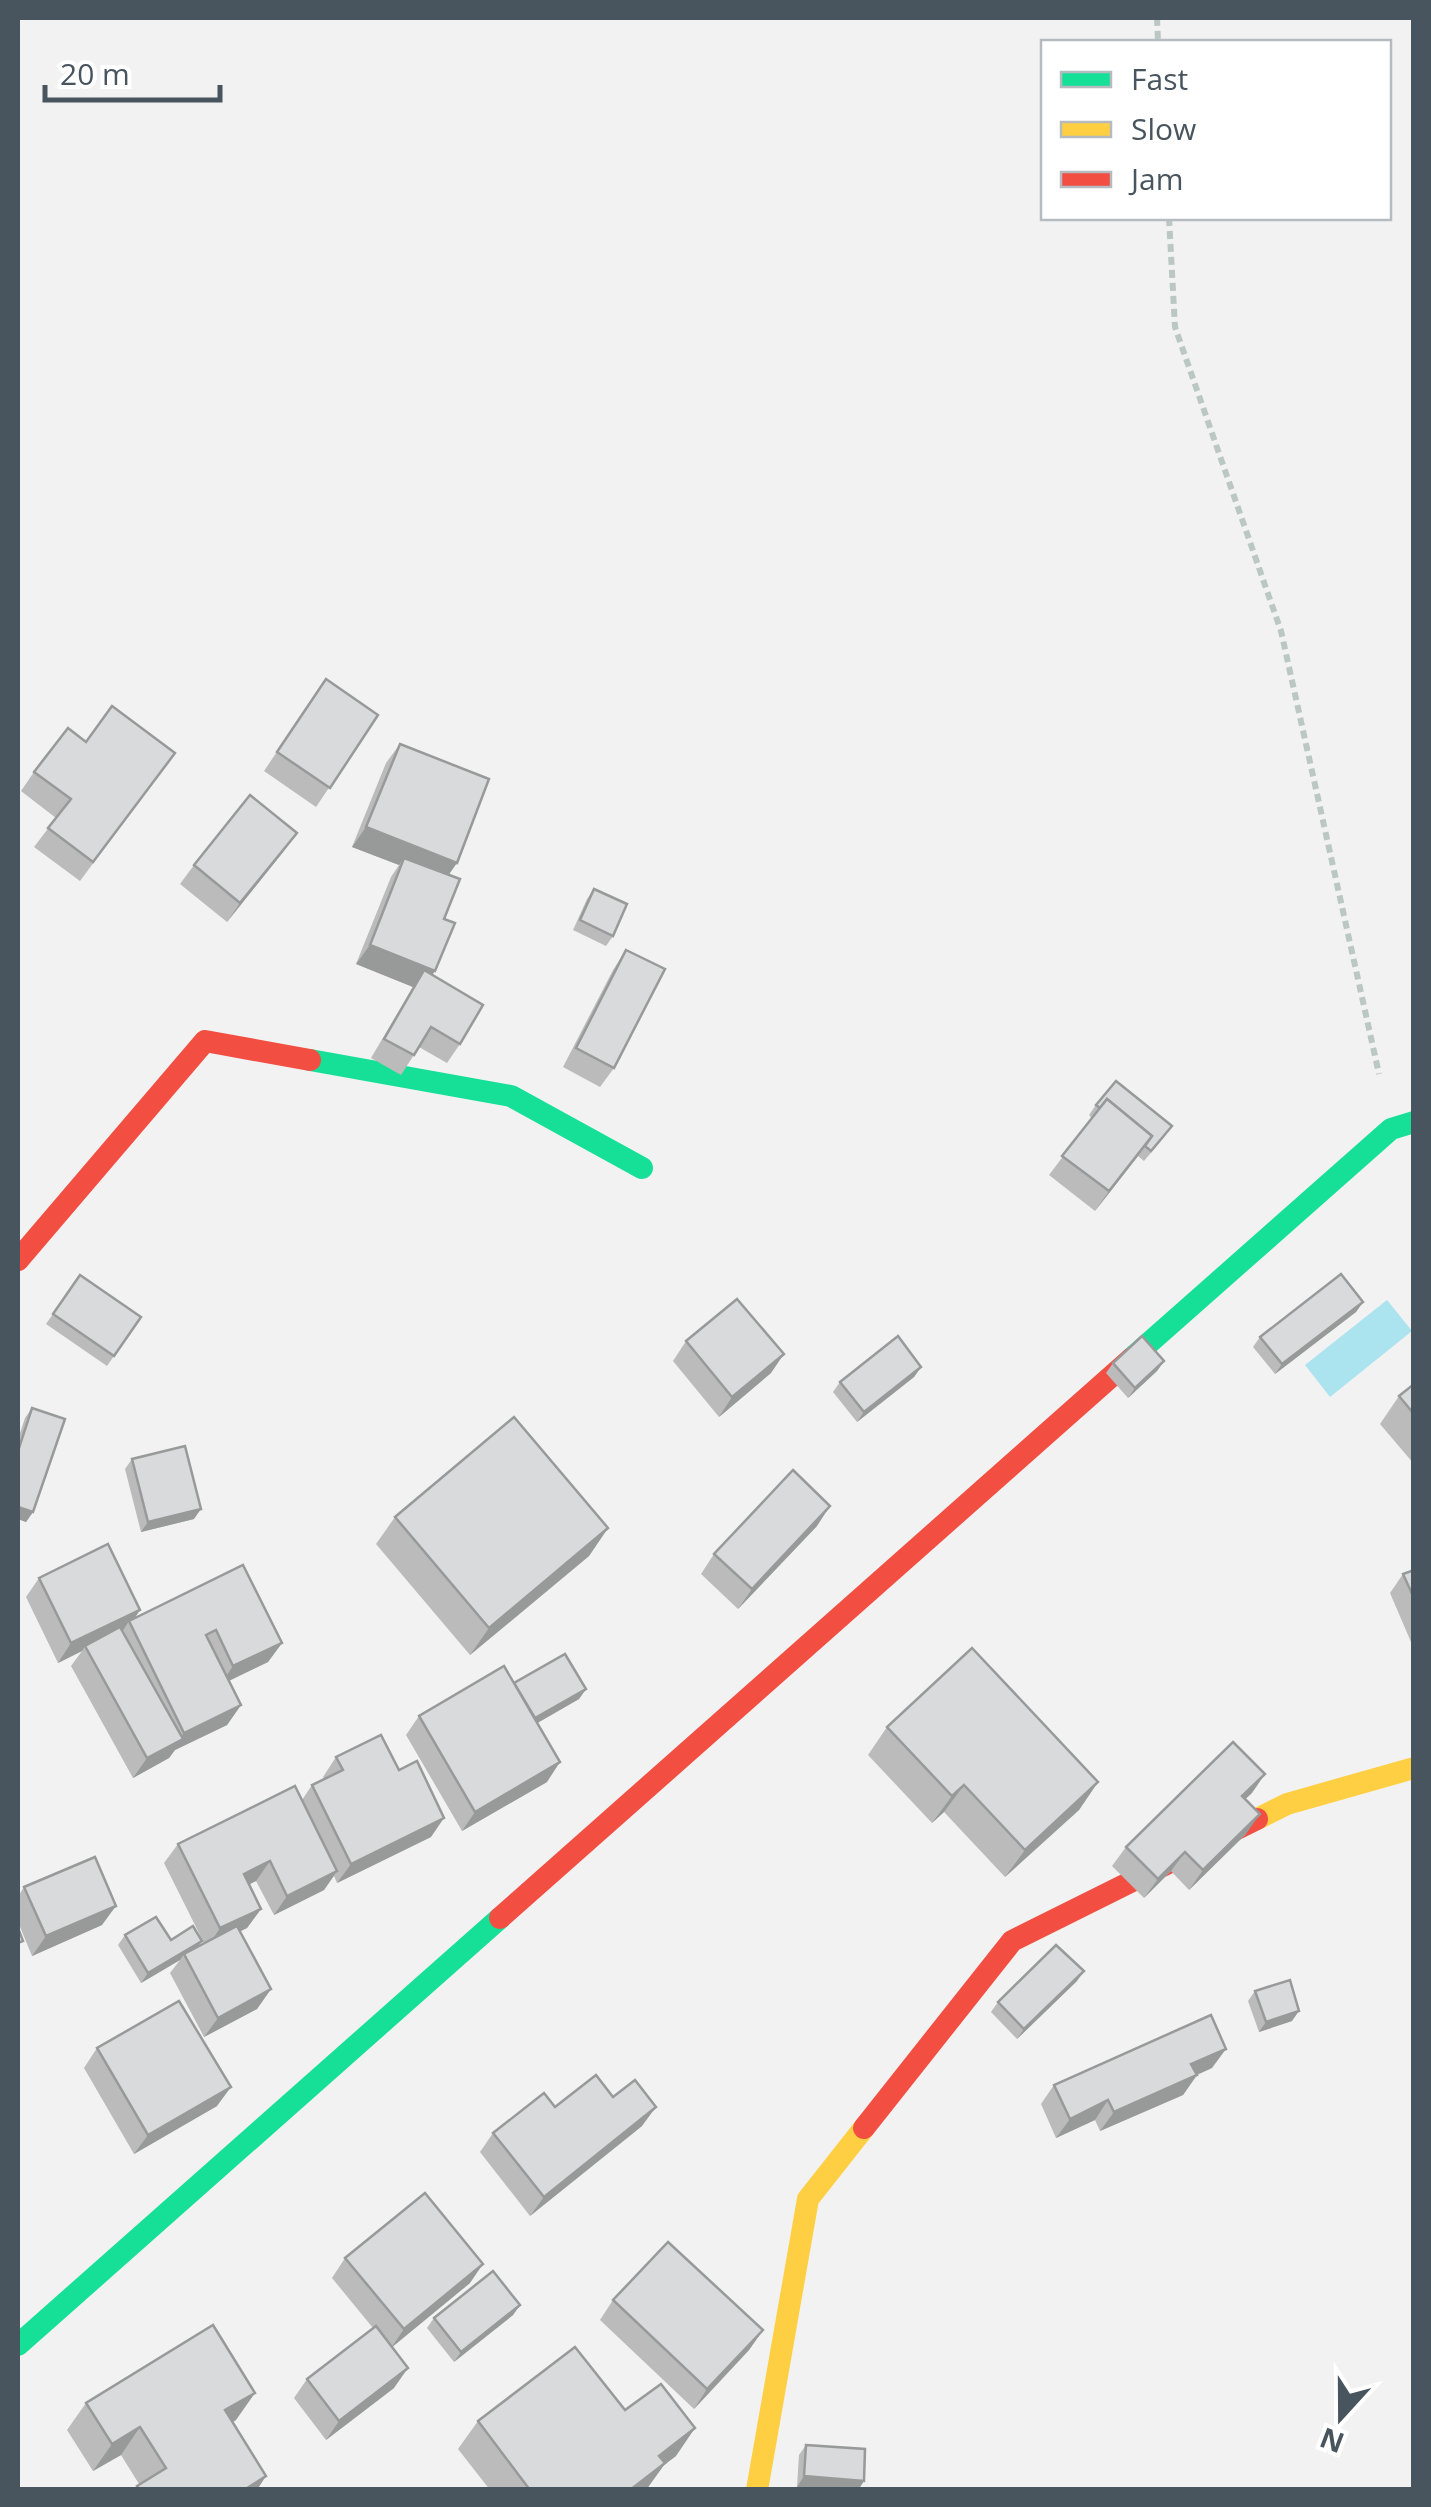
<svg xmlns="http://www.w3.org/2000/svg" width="1431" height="2507" font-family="'Open Sans',sans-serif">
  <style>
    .water { fill: #abe3ef }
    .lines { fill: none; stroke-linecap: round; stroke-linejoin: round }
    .path { stroke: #bbc7c2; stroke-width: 6; stroke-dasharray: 8 5; stroke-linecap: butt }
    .fast { stroke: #16e098; stroke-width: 22 }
    .slow { stroke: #ffcf43; stroke-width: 22 }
    .jam { stroke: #f24e42; stroke-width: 22 }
    .wall { fill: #bbbbbc }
    .shaded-wall { fill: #989999 }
    .building { fill: #d9dadb; stroke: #989999; stroke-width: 2.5 }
  </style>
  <rect width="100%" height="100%" fill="#f2f2f2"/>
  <polygon class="water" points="1387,1300 1412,1331 1330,1397 1305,1365"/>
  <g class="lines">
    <g class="path">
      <polyline points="1157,18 1158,42"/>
      <polyline points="1169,218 1175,327 1281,631 1379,1074"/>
    </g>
    <g class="fast">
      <polyline points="310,1060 511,1096 642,1168"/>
      <polyline points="1132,1358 1391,1129 1414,1122"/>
      <polyline points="18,2345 500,1918"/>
    </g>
    <g class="slow">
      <polyline points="1257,1819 1287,1804 1414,1768"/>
      <polyline points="757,2490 808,2199 864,2128"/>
    </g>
    <g class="jam">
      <polyline points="18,1260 205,1041 310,1060"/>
      <polyline points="500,1918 1132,1358"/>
      <polyline points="864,2128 1012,1941 1257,1819"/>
    </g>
  </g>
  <g class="wall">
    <polygon points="326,679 378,715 316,807 264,771"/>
    <polygon points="400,744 449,875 444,919 435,971 432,975 460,1044 447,1063 419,1047 401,1075 371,1058 413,987 356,964 391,877 399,865 352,847 386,763"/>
    <polygon points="175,753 80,881 34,847 56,818 21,791 34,772"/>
    <polygon points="283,852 227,922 180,884 194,865"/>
    <polygon points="594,889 613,936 606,946 573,930 587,899"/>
    <polygon points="626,950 614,1068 600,1087 563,1067 613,970"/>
    <polygon points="1096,1105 1165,1136 1144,1161 1138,1156 1095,1211 1049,1175 1092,1118 1089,1115"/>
    <polygon points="80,1275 141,1317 107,1366 46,1324"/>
    <polygon points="1363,1302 1356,1312 1275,1374 1253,1347 1260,1337"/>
    <polygon points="686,1341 771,1373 719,1417 673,1361"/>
    <polygon points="1164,1361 1157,1371 1128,1398 1106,1373 1113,1363"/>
    <polygon points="921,1367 914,1377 857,1422 833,1392 840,1382"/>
    <polygon points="1414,1384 1414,1464 1380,1424 1399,1396"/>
    <polygon points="32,1408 33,1512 26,1522 18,1519 18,1439 25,1418"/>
    <polygon points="132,1459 194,1519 141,1532 125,1469"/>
    <polygon points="395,1517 608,1528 589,1556 470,1655 376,1544"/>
    <polygon points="817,1526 738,1609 701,1574 714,1554"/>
    <polygon points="243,1565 282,1643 268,1662 229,1681 241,1705 227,1725 175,1750 169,1758 133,1778 71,1666 82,1651 58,1663 26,1597 39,1578 134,1618"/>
    <polygon points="1414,1570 1414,1649 1390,1593 1403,1574"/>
    <polygon points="514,1683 586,1689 579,1699 537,1723 547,1782 462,1831 406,1735 419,1716"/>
    <polygon points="887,1727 1098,1782 1079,1810 1005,1877 944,1812 932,1823 868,1755"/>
    <polygon points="336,1757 431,1837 337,1883 334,1876 324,1890 274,1915 256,1881 249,1884 261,1909 247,1928 240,1931 271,1989 257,2009 204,2037 170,1973 180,1960 141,1983 118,1945 125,1935 202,1941 198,1946 204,1943 164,1863 178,1844 302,1800 312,1785 324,1779 323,1777"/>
    <polygon points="1252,1793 1245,1799 1246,1834 1189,1890 1171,1871 1144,1898 1112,1866 1126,1847"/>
    <polygon points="24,1887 102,1925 32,1956 18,1922 18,1897"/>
    <polygon points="1077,1981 1017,2039 991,2012 998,2002"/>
    <polygon points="1255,1991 1292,2021 1259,2032 1248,2001"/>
    <polygon points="97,2048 217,2106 134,2154 84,2068"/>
    <polygon points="1212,2068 1197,2075 1183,2095 1100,2131 1095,2120 1056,2138 1041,2104 1054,2085"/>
    <polygon points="613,2097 642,2126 530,2216 480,2152 493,2133 555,2107"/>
    <polygon points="345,2258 470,2283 392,2347 394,2388 326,2440 294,2398 307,2379 373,2328 332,2278"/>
    <polygon points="613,2300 763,2330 749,2350 694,2409 600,2320"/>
    <polygon points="520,2305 513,2315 454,2362 427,2328 434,2318"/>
    <polygon points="86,2403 236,2420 233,2422 257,2490 135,2490 139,2484 121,2455 93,2471 67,2430"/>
    <polygon points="625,2410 676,2456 664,2465 646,2490 490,2490 458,2449 478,2421"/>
    <polygon points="806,2445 864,2481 858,2490 797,2487 799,2455"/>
  </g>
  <g class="shaded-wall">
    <polygon points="366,827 457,863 443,883 404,858 399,865 352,847"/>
    <polygon points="297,833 283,852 227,922 240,903"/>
    <polygon points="370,945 435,971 421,990 424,970 413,987 356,964"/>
    <polygon points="1152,1136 1138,1156 1095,1211 1109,1191"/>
    <polygon points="1363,1302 1356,1312 1275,1374 1282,1364"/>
    <polygon points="784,1354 771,1373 719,1417 732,1397"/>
    <polygon points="1164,1361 1157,1371 1128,1398 1135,1388"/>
    <polygon points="921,1367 914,1377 857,1422 864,1412"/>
    <polygon points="830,1506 817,1526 738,1609 752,1589"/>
    <polygon points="18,1507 33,1512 26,1522 18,1519"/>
    <polygon points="201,1509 194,1519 141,1532 148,1522"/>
    <polygon points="608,1528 589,1556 470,1655 489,1628"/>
    <polygon points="140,1610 131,1624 129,1621 122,1632 85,1646 82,1651 58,1663 71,1643"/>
    <polygon points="282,1643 268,1662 220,1685 233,1666"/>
    <polygon points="586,1689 579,1699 527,1729 534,1719"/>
    <polygon points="241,1705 227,1725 175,1750 169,1758 133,1778 147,1758 178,1741 184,1733"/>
    <polygon points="560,1762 547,1782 462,1831 475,1812"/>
    <polygon points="1265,1774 1252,1793 1228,1815 1242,1796"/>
    <polygon points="1098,1782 1079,1810 1005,1877 1025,1850"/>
    <polygon points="964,1785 944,1812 932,1823 952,1796"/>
    <polygon points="1260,1814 1246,1834 1189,1890 1203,1870"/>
    <polygon points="444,1818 431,1837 337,1883 351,1864"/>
    <polygon points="1185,1852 1171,1871 1144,1898 1158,1879"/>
    <polygon points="270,1861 256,1881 231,1894 244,1874"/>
    <polygon points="337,1871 324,1890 274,1915 287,1896"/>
    <polygon points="116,1906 102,1925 32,1956 46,1936"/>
    <polygon points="261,1909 247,1928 207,1948 220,1928"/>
    <polygon points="202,1941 195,1951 184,1954 180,1960 141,1983 148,1973"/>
    <polygon points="1084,1971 1077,1981 1017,2039 1024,2029"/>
    <polygon points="271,1989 257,2009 204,2037 218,2018"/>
    <polygon points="1299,2011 1292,2021 1259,2032 1266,2022"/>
    <polygon points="1226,2049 1212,2068 1178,2083 1191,2064"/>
    <polygon points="1197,2075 1183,2095 1100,2131 1114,2112"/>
    <polygon points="231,2087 217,2106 134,2154 148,2135"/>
    <polygon points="1108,2100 1095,2120 1056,2138 1070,2119"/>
    <polygon points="656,2107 642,2126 530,2216 544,2197"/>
    <polygon points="483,2264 470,2283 391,2348 404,2329"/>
    <polygon points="520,2305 513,2315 454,2362 461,2352"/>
    <polygon points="763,2330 749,2350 694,2409 707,2389"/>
    <polygon points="408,2368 394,2388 326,2440 339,2421"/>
    <polygon points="255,2393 236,2420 206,2438 225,2410"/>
    <polygon points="140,2427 121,2455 93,2471 112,2444"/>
    <polygon points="695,2428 676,2456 664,2465 646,2490 630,2490 659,2456"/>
    <polygon points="266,2476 257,2490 244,2490"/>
    <polygon points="804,2476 864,2481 858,2490 797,2487"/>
  </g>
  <g class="building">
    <polygon points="326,679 378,715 330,788 277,752"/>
    <polygon points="112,706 175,753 93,862 48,828 71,799 34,772 68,728 86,742"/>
    <polygon points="400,744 489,779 457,863 366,827"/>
    <polygon points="250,795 297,833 240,903 194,865"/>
    <polygon points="404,858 460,879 444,919 455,923 435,971 370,945"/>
    <polygon points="594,889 627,904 613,936 580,920"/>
    <polygon points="626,950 665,969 614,1068 576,1048"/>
    <polygon points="424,970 483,1005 460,1044 431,1027 414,1055 384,1039"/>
    <polygon points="1116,1081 1172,1126 1151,1151 1145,1146 1152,1136 1107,1099 1100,1108 1096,1105"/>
    <polygon points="1107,1099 1152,1136 1109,1191 1062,1156"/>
    <polygon points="1341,1274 1363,1302 1282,1364 1260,1337"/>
    <polygon points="80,1275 141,1317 114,1356 53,1314"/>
    <polygon points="737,1299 784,1354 732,1397 686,1341"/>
    <polygon points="898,1336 921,1367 864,1412 840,1382"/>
    <polygon points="1142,1336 1164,1361 1135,1388 1113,1363"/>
    <polygon points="1414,1384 1414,1414 1399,1396"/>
    <polygon points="32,1408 65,1419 33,1512 18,1507 18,1451"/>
    <polygon points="514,1417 608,1528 489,1628 395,1517"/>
    <polygon points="185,1446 201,1509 148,1522 132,1459"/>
    <polygon points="793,1470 830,1506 752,1589 714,1554"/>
    <polygon points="108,1544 140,1610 71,1643 39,1578"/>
    <polygon points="243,1565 282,1643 233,1666 216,1630 206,1635 241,1705 184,1733 129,1621"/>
    <polygon points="1414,1570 1414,1598 1403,1574"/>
    <polygon points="120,1627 183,1739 147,1758 85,1646"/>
    <polygon points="972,1648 1098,1782 1025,1850 964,1785 952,1796 887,1727"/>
    <polygon points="565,1654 586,1689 535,1718 514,1683"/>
    <polygon points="504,1666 560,1762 475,1812 419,1716"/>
    <polygon points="381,1735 399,1770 417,1761 444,1818 351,1864 312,1785 343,1770 336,1757"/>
    <polygon points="1233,1742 1265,1774 1242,1796 1260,1814 1203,1870 1185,1852 1158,1879 1126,1847"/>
    <polygon points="295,1786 337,1871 287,1896 270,1861 244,1874 261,1909 220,1928 178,1844"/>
    <polygon points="95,1857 116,1906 46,1936 24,1887"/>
    <polygon points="156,1917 171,1940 193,1926 202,1941 148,1973 125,1935"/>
    <polygon points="237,1926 271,1989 218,2018 184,1954"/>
    <polygon points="18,1928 23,1941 18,1943"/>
    <polygon points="1056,1945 1084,1971 1024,2029 998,2002"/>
    <polygon points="1290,1980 1299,2011 1266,2022 1255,1991"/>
    <polygon points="179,2001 231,2087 148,2135 97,2048"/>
    <polygon points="1211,2015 1226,2049 1191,2064 1197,2075 1114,2112 1108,2100 1070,2119 1054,2085"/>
    <polygon points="596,2075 613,2097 635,2080 656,2107 544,2197 493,2133 544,2093 555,2107"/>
    <polygon points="425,2193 483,2264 404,2329 345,2258"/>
    <polygon points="668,2242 763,2330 707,2389 613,2300"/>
    <polygon points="493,2271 520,2305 461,2352 434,2318"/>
    <polygon points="213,2325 255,2393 225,2410 266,2476 244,2490 140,2490 137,2486 166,2468 140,2427 112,2444 86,2403"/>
    <polygon points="376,2326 408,2368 339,2421 307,2379"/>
    <polygon points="575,2347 625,2410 661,2384 695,2428 659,2456 665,2463 630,2490 530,2490 478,2421"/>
    <polygon points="806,2445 865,2449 864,2481 804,2476"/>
  </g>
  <rect width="1431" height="2507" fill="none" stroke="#48555f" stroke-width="40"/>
  <rect x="1041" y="40" width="350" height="180" fill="#ffffff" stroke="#b6bbbf" stroke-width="2.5"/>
  <rect x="1061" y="72" width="50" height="15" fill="#16e098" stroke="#b6bbbf" stroke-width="2.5"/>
  <text x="1131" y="90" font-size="30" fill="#48555f">Fast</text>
  <rect x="1061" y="122" width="50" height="15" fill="#ffcf43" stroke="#b6bbbf" stroke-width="2.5"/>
  <text x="1131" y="140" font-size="30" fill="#48555f">Slow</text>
  <rect x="1061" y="172" width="50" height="15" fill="#f24e42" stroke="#b6bbbf" stroke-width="2.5"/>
  <text x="1131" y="190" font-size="30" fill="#48555f">Jam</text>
  <g transform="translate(1341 2417) rotate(201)" stroke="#ffffff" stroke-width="8" paint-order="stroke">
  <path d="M0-8L18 38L0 25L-18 38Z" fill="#48555f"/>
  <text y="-15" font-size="28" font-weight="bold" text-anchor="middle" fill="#48555f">N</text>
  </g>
  <path d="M45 85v15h175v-15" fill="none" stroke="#48555f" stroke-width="5"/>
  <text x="60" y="85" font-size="30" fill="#48555f" stroke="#ffffff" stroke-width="8" paint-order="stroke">20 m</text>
</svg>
